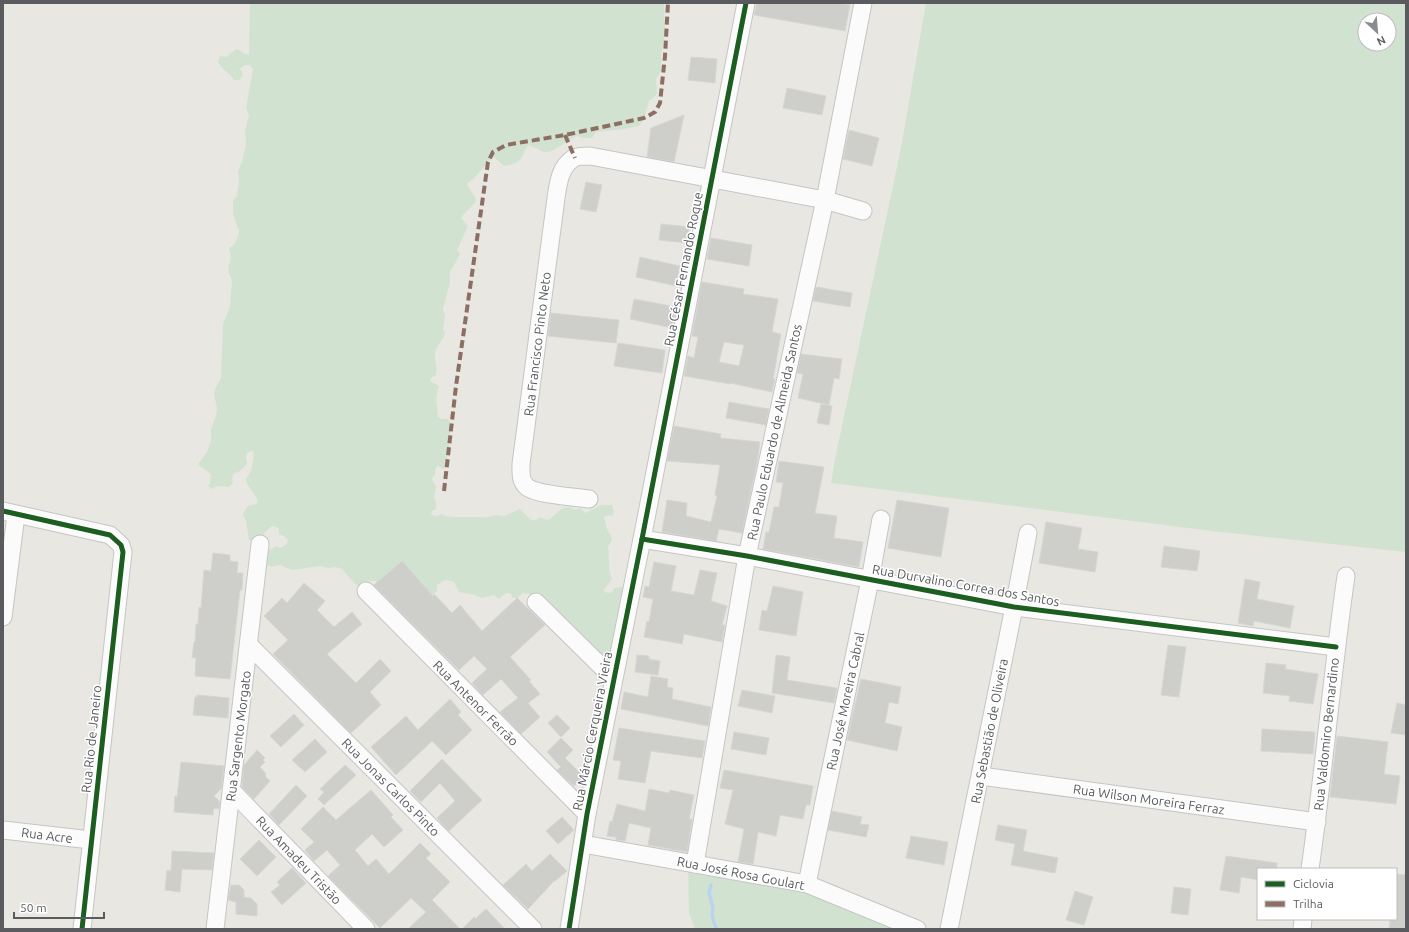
<svg xmlns="http://www.w3.org/2000/svg" width="1409" height="932" font-family="Ubuntu,sans-serif">
  <style>
    .green { fill: #d1e3d0; fill-rule: evenodd }
    .lines { fill: none; stroke-linecap: round; stroke-linejoin: round }
    .stream { stroke: #bad3ef; stroke-width: 3.5 }
    .building { fill: #cececb; stroke: #d7d6d2; fill-rule: evenodd }
    .minor-casing { stroke: #c5c5c4; stroke-width: 19 }
    .minor { stroke: #fcfbfb; stroke-width: 17 }
    .quiet { stroke: #8d6e63; stroke-width: 4; stroke-dasharray: 8 4; stroke-linecap: butt }
    .cycleway-casing { stroke: #fff; stroke-width: 8 }
    .cycleway { stroke: #1b5e20; stroke-width: 5 }
    .labels { text-anchor: middle; dominant-baseline: central; stroke-width: 3; stroke-linejoin: round; paint-order: stroke }
    .street-label { font-size: 13px; fill: #595b5f; stroke: #fff }
  </style>
  <rect width="100%" height="100%" fill="#e8e7e2"/>
  <g class="green">
    <path d="M250,3H664L665,32L661,56L662,69L656,79L657,94L654,97L649,101L644,118L639,126L624,129L596,132L592,138H583L577,136C568,140 552,154 544,152C539,150 534,147 529,145C524,150 525,152 522,157C519,163 510,165 504,166L494,157L490,160L475,177L467,184C469,191 475,193 476,201C472,208 465,211 461,218L468,226L457,250L460,254L450,272V283L443,309L445,316L443,329L445,333C443,341 437,344 435,353C434,360 438,367 436,375L431,378L430,381L439,386C434,401 437,402 438,417L441,419H447L450,421L451,431L448,440L450,449L447,457L446,466L444,469L438,466L435,469V474L432,479L436,487L434,497L436,502V509L432,511L431,515L437,516L442,514L445,516L455,517H487L496,515L504,516L520,509L531,520H536L540,517L547,520C558,516 561,501 576,510L580,508L585,513L602,505H612L614,512L612,516L609,515L604,517C605,521 606,526 607,529C611,537 615,539 608,546C610,558 607,568 612,579L603,591L608,593L612,592L614,588L622,587L626,589L613,678L535,597L529,594L523,593L517,598H513L510,593H506L499,599L494,595L482,598L475,595L459,592L454,582L445,580L437,585V591L434,594L426,595L379,586L376,581H369L366,585L361,587L355,584L342,569L335,567L329,568L320,566L292,570L280,565L271,567L265,563L264,556L269,550L277,546L280,548L287,544L288,540L284,536L279,534V528L272,526L264,533L262,538L257,543L249,540L246,521L243,514L248,506L256,504L258,502C256,493 247,488 246,479C251,473 255,458 253,451L248,452L246,456L247,464L240,471L233,474L232,479L233,483L229,487L217,486L213,489L208,486L210,483L211,475C207,470 202,469 198,464L207,452L211,440V429L216,416L217,408L214,394L215,389L221,378L223,324L230,307L232,281L229,273L228,266L230,262L231,255L229,248L234,245L238,236L239,231L233,214V201L237,196L239,182L238,171L242,162L246,145L245,131L249,115L246,108L253,69L250,65H245L240,69L243,74L240,80H234C228,71 223,71 218,62L220,56C231,59 229,51 238,49L243,53L249,55Z"/>
    <path d="M926,3H1406V552L1212,531L831,483L835,459L901,148ZM1365,20H1389V44H1365Z"/>
    <polygon points="688,862 807,884 906,929 695,929 689,913"/>
  </g>
  <g class="lines">
    <polyline class="stream" points="711,885 709,893 713,908 712,915 714,923 717,929"/>
  </g>
  <g class="building">
    <polygon points="757,3 838,3 850,5 845,31 754,15"/>
    <polygon points="691,57 717,59 715,83 688,80"/>
    <polygon points="787,88 826,96 822,115 783,108"/>
    <polygon points="684,115 674,162 647,157 651,128"/>
    <polygon points="849,130 879,138 872,166 843,159"/>
    <polygon points="586,182 602,185 596,212 580,209"/>
    <polygon points="661,224 689,227 687,243 659,240"/>
    <polygon points="711,238 752,245 749,266 707,259"/>
    <polygon points="640,257 680,266 676,286 636,277"/>
    <path d="M702,282L744,289L743,294L778,299L772,332L781,334L773,379H775L772,392L730,383V384L684,376L688,356L694,358L698,337L692,336ZM724,342L744,345L739,366L719,362Z"/>
    <polygon points="816,287 852,293 850,307 813,301"/>
    <polygon points="634,299 676,307 672,328 630,319"/>
    <polygon points="551,313 619,320 616,343 548,336"/>
    <polygon points="618,343 665,350 662,373 614,366"/>
    <polygon points="801,354 842,359 839,379 834,378 829,405 798,398 803,374 797,373"/>
    <polygon points="729,402 769,409 766,425 726,418"/>
    <polygon points="821,404 832,406 829,425 817,423"/>
    <polygon points="674,426 721,434 720,438 760,442 757,462 742,533 719,529 716,541 662,532 667,500 687,503 686,516 711,522 717,496 715,495 720,465 667,461"/>
    <polygon points="779,461 824,467 815,513 837,516 834,538 863,542 859,567 763,549 766,532 769,532 774,507 779,507 783,483 776,482"/>
    <polygon points="897,500 949,508 941,557 888,548"/>
    <polygon points="1046,522 1082,528 1078,549 1098,552 1095,572 1039,563"/>
    <polygon points="1164,546 1200,551 1197,571 1161,567"/>
    <polygon points="213,553 230,555 230,561 238,562 237,573 243,573 242,590 240,590 230,679 195,676 196,658 192,658 194,642 195,642 196,624 198,624 199,607 201,608 204,570 211,571"/>
    <polygon points="402,561 433,596 434,594 452,613 460,605 482,631 517,598 545,625 510,657 531,680 529,681 540,694 528,703 540,717 521,734 500,712 518,698 501,679 483,695 472,683 487,669 474,656 459,670 374,585"/>
    <polygon points="654,562 676,566 671,591 694,595 700,570 717,573 711,601 727,606 722,625 725,625 722,642 684,634 682,644 644,637 647,621 649,622 653,599 643,597 645,586 649,587"/>
    <polygon points="1245,579 1260,582 1257,599 1294,606 1290,628 1254,621 1253,626 1238,623"/>
    <polygon points="304,583 325,601 317,610 334,627 352,612 362,624 327,654 356,683 380,659 391,671 370,692 381,705 351,733 273,654 288,640 264,616 282,598 287,603"/>
    <polygon points="773,586 803,592 796,636 759,630 762,610 767,611"/>
    <polygon points="1168,645 1186,647 1179,697 1161,695"/>
    <polygon points="637,655 649,656 649,659 660,661 658,675 635,672"/>
    <polygon points="776,655 790,657 787,680 837,688 834,703 772,693"/>
    <polygon points="1266,663 1286,665 1285,669 1318,674 1313,704 1289,701 1290,696 1263,693"/>
    <polygon points="651,676 668,679 667,687 673,688 672,699 711,707 708,726 621,709 624,692 648,697"/>
    <polygon points="861,679 901,687 898,704 889,702 885,723 902,727 897,751 847,740"/>
    <polygon points="742,690 775,696 772,713 738,706"/>
    <polygon points="197,695 229,698 228,718 193,715 195,697 197,697"/>
    <polygon points="450,699 461,712 458,715 472,730 446,755 432,741 396,775 371,747 406,716 418,730"/>
    <polygon points="1397,703 1406,705 1406,735 1391,733"/>
    <polygon points="294,714 304,725 281,747 270,736"/>
    <polygon points="557,715 570,728 561,737 548,723"/>
    <polygon points="619,728 705,741 702,758 651,751 645,783 618,779 621,761 613,760"/>
    <polygon points="1262,729 1315,732 1313,754 1261,751"/>
    <polygon points="734,732 769,738 766,755 731,749"/>
    <polygon points="1337,736 1388,742 1384,774 1400,776 1396,804 1330,797"/>
    <polygon points="561,738 573,750 565,758 584,777 574,786 557,770 561,767 547,752"/>
    <polygon points="315,739 327,752 305,772 292,760"/>
    <polygon points="257,750 265,758 263,760 265,762 260,767 266,774 265,776 270,781 254,799 242,787 244,765"/>
    <polygon points="442,759 482,800 449,831 437,818 455,801 440,783 421,802 410,791"/>
    <polygon points="181,762 224,766 221,789 214,796 220,802 219,809 214,808 213,815 174,812 175,796 177,797"/>
    <polygon points="345,765 356,775 324,805 318,799 324,792 320,789"/>
    <polygon points="724,770 813,786 810,805 806,805 803,819 780,815 776,836 758,832 753,864 738,862 744,829 725,824 733,790 720,788"/>
    <polygon points="296,785 307,796 279,825 269,814"/>
    <polygon points="649,789 669,793 670,790 694,795 689,819 692,819 687,852 648,845 651,828 629,823 625,841 616,840 616,837 607,836 610,821 612,822 617,804 645,811"/>
    <polygon points="371,790 393,815 391,817 403,830 384,847 372,834 355,850 368,866 376,859 389,874 420,843 431,854 426,858 450,882 432,900 460,929 408,929 426,912 411,898 380,928 328,876 340,865 327,850 314,861 305,850 314,842 301,829 323,807 336,820"/>
    <polygon points="832,811 862,817 860,824 869,825 866,837 828,830"/>
    <polygon points="562,817 574,830 558,844 546,831"/>
    <polygon points="998,825 1027,830 1023,851 1058,858 1055,873 1011,865 1015,844 995,840"/>
    <polygon points="911,836 948,842 944,865 906,858"/>
    <polygon points="259,840 276,857 257,876 240,859"/>
    <polygon points="172,851 214,853 212,870 182,869 180,892 165,890 167,870 171,871"/>
    <polygon points="550,854 567,871 555,881 554,881 528,909 503,885 526,864 532,871"/>
    <polygon points="1226,856 1277,863 1277,869 1258,869 1258,880 1241,877 1239,893 1220,890"/>
    <polygon points="292,868 306,883 282,905 271,892 280,885 277,882"/>
    <polygon points="1396,874 1406,875 1406,929 1389,929 1390,919 1396,919"/>
    <polygon points="231,885 239,885 244,890 244,897 251,898 257,904 257,916 236,914 236,902 228,900"/>
    <polygon points="1174,887 1191,889 1188,915 1171,913"/>
    <polygon points="1075,891 1093,897 1084,925 1066,920"/>
    <polygon points="486,909 505,929 462,929 474,917 475,919"/>
  </g>
  <g class="lines">
    <defs>
      <g id="minor">
        <path d="M589,499C576,497 537,495 527,487C520,481 521,473 521,464L556,198C558,184 560,166 574,158C578,156 585,156 590,156L825,200L863,211"/>
        <polyline points="3,511 110,535 121,545 123,552 82,929"/>
        <polyline points="642,539 747,556 1014,607 1336,647"/>
        <polyline points="366,591 587,814"/>
        <polyline points="536,602 613,678"/>
        <polyline points="3,617 16,515"/>
        <polyline points="249,645 533,929"/>
        <polyline points="981,776 1317,822"/>
        <polyline points="232,791 366,929"/>
        <polyline points="3,830 91,840"/>
        <polyline points="583,844 807,884 917,929"/>
        <polyline points="695,864 747,556 825,200 863,3"/>
        <path d="M1310,869C1324,772 1332,673 1346,576"/>
        <polyline points="807,884 870,580 881,519"/>
        <polyline points="215,929 260,544"/>
        <polyline points="569,929 587,814 642,539 746,3"/>
        <polyline points="949,929 1014,607 1028,533"/>
        <polyline points="1302,929 1303,919"/>
      </g>
    </defs>
    <use href="#minor" class="minor-casing"/>
    <use href="#minor" class="minor"/>
    <g class="quiet">
      <polyline points="565,135 575,158"/>
      <polyline points="444,491 456,386 488,162 493,152 506,145 565,135 644,118 655,112 660,103 665,56 668,3"/>
    </g>
    <defs>
      <g id="cycleway">
        <polyline points="3,511 110,535 121,545 123,552 82,929"/>
        <polyline points="642,539 747,556 1014,607 1336,647"/>
        <polyline points="569,929 587,814 642,539 746,3"/>
      </g>
    </defs>
    <use href="#cycleway" class="cycleway-casing"/>
    <use href="#cycleway" class="cycleway"/>
  </g>
  <g class="labels">
    <g class="street-label">
      <text transform="translate(683 269) rotate(-79)">Rua César Fernando Roque</text>
      <text transform="translate(537 344) rotate(-83)">Rua Francisco Pinto Neto</text>
      <text transform="translate(774 432) rotate(-78)">Rua Paulo Eduardo de Almeida Santos</text>
      <text transform="translate(966 585) rotate(10)">Rua Durvalino Correa dos Santos</text>
      <text transform="translate(845 701) rotate(-78)">Rua José Moreira Cabral</text>
      <text transform="translate(476 703) rotate(45)">Rua Antenor Ferrão</text>
      <text transform="translate(592 731) rotate(-79)">Rua Márcio Cerqueira Vieira</text>
      <text transform="translate(989 731) rotate(-79)">Rua Sebastião de Oliveira</text>
      <text transform="translate(1326 734) rotate(-84)">Rua Valdomiro Bernardino</text>
      <text transform="translate(238 736) rotate(-83)">Rua Sargento Morgato</text>
      <text transform="translate(91 739) rotate(-84)">Rua Rio de Janeiro</text>
      <text transform="translate(391 787) rotate(45)">Rua Jonas Carlos Pinto</text>
      <text transform="translate(1149 799) rotate(8)">Rua Wilson Moreira Ferraz</text>
      <text transform="translate(47 835) rotate(7)">Rua Acre</text>
      <text transform="translate(299 860) rotate(46)">Rua Amadeu Tristão</text>
      <text transform="translate(741 873) rotate(11)">Rua José Rosa Goulart</text>
    </g>
  </g>
  <rect width="1409" height="932" fill="none" stroke="#595b5f" stroke-width="8"/>
  <rect x="1257" y="868" width="140" height="52" fill="#ffffff" stroke="#bdbdbf"/>
  <rect x="1265" y="881" width="20" height="6" fill="#1b5e20" stroke="#bdbdbf"/>
  <text x="1293" y="888" font-size="12" fill="#595b5f">Ciclovia</text>
  <rect x="1265" y="901" width="20" height="6" fill="#8d6e63" stroke="#bdbdbf"/>
  <text x="1293" y="908" font-size="12" fill="#595b5f">Trilha</text>
  <g transform="translate(1377 32) rotate(154)"><circle r="19" fill="#ffffff" stroke="#bdbdbf"/>
  <path d="M0-3L7 15L0 10L-7 15Z" fill="#8b8c8d"/>
  <text y="-6" font-size="11" font-weight="bold" text-anchor="middle" fill="#595b5f">N</text>
  </g>
  <path d="M14 912v6h90v-6" fill="none" stroke="#595b5f" stroke-width="2"/>
  <text x="20" y="912" font-size="12" fill="#595b5f" stroke="#ffffff" stroke-width="3" paint-order="stroke">50 m</text>
</svg>
